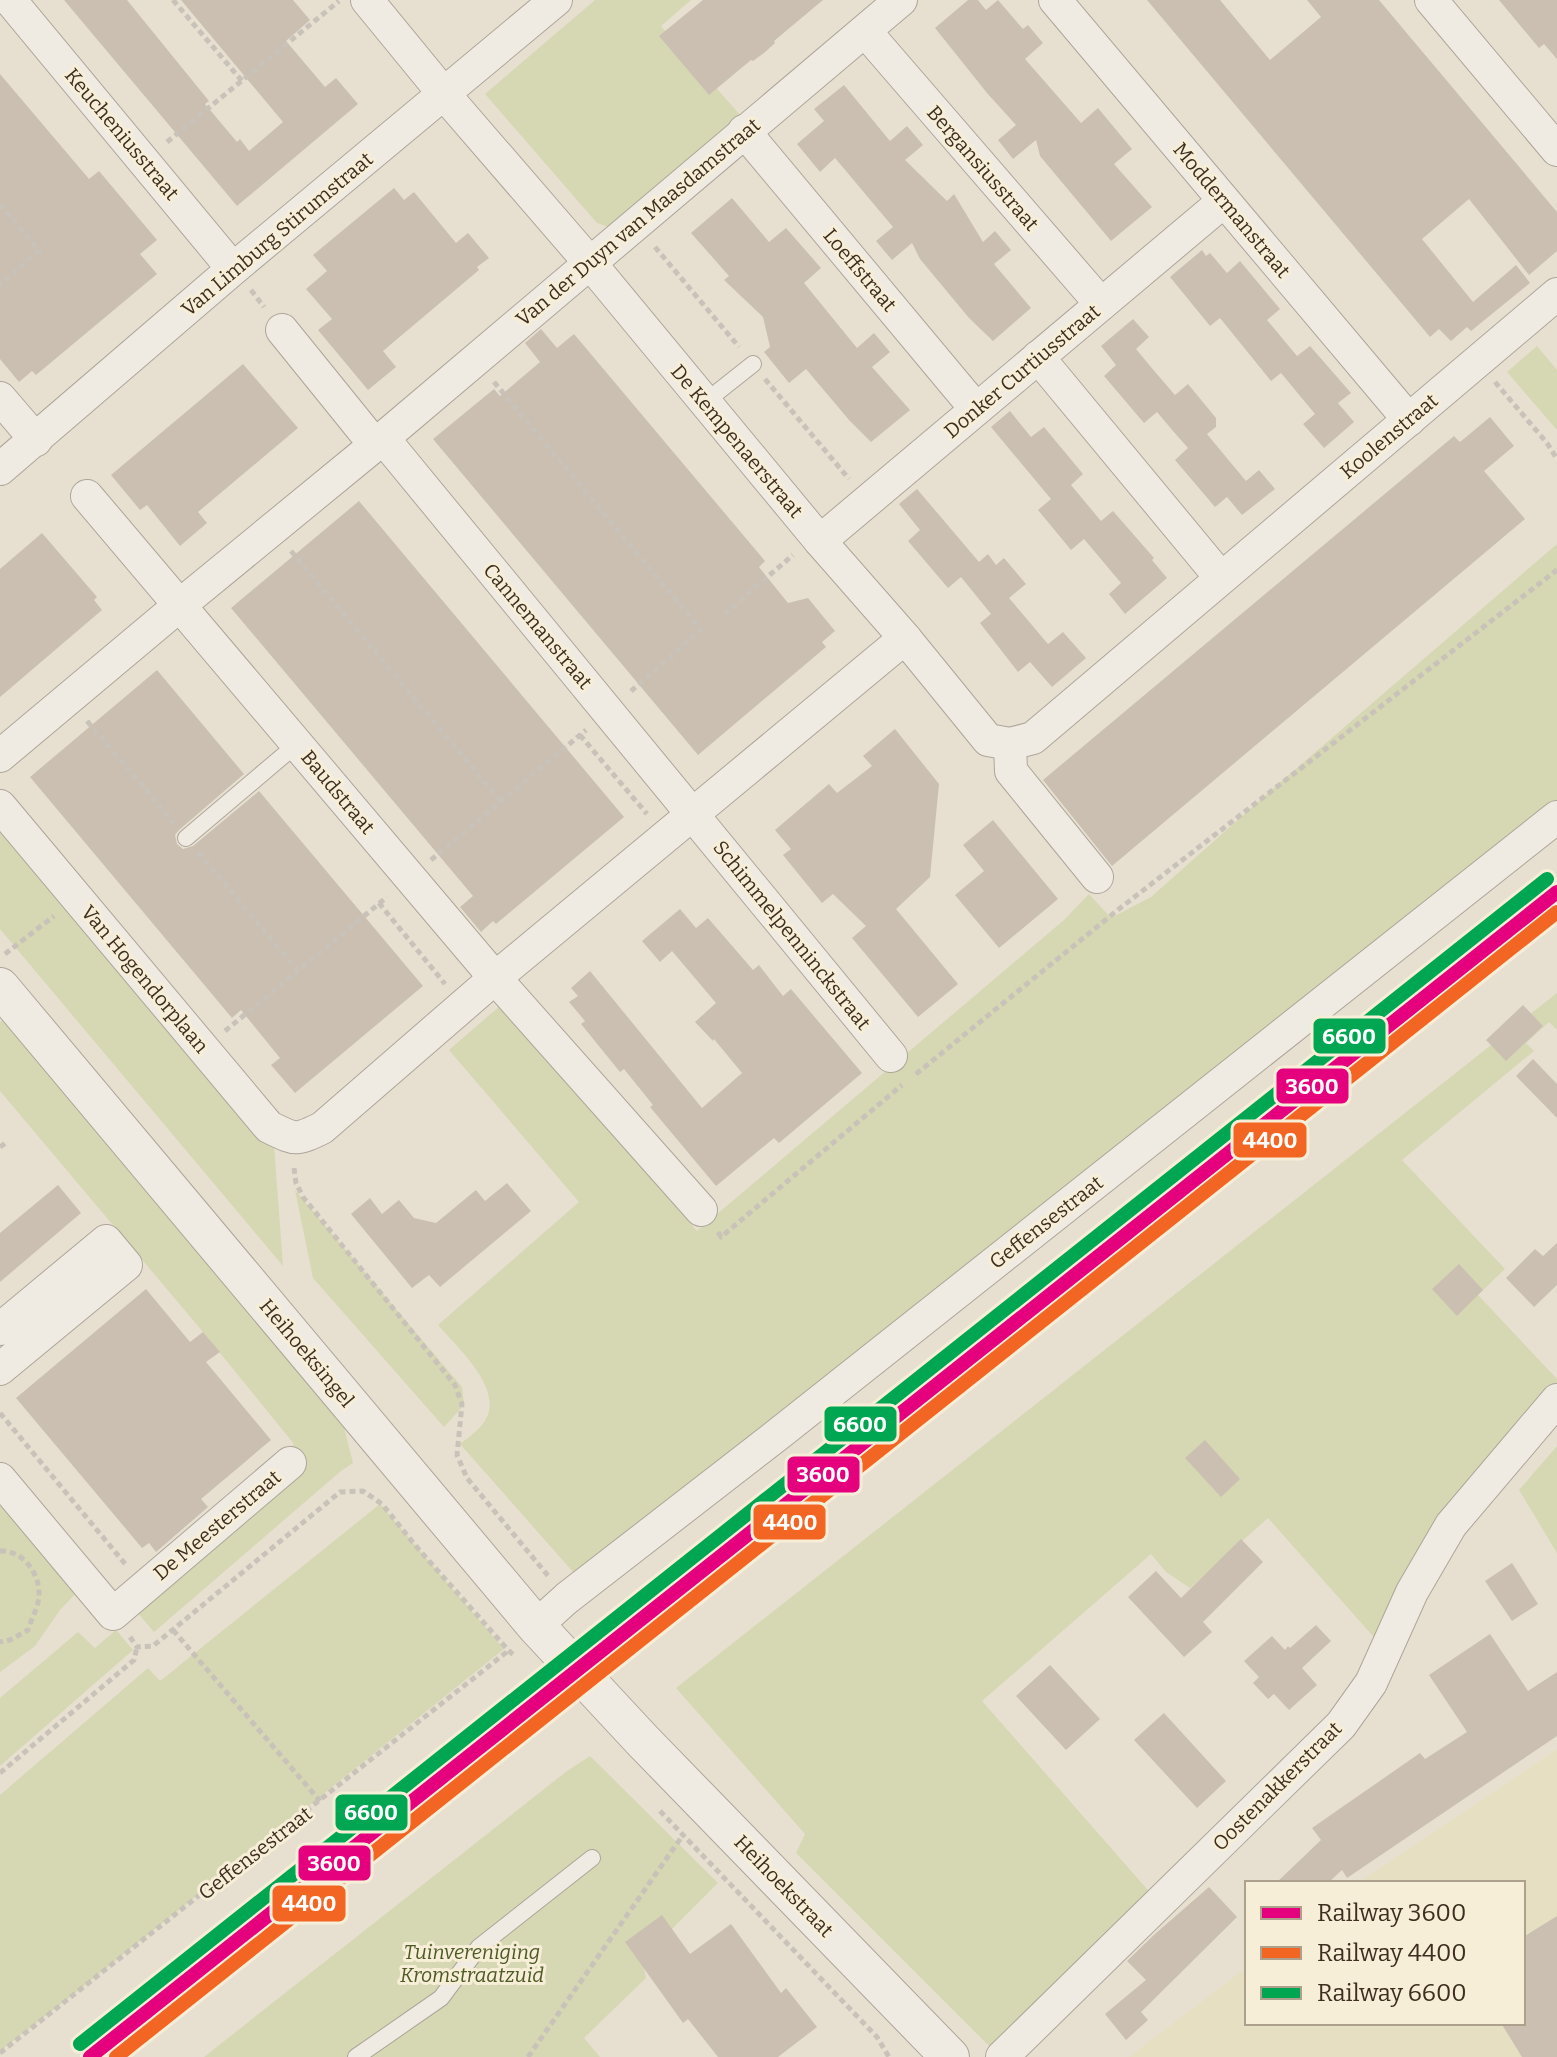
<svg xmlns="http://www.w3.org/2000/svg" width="1557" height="2057" font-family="Bitter,serif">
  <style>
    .farmland { fill: #e6dfc2 }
    .green { fill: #d6d7b3 }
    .building { fill: #cbbfb2 }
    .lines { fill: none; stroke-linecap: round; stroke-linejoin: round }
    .service-casing { stroke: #ada599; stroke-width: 18 }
    .minor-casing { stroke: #ada599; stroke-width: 34 }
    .tertiary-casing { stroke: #ada599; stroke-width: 40 }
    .path { stroke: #c8c2b9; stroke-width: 5; stroke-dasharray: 6 4; stroke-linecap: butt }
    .service { stroke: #efebe3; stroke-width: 16 }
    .minor { stroke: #efebe3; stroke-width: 32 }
    .tertiary { stroke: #efebe3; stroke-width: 38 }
    .rail-1-casing { stroke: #f7eed8; stroke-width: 20 }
    .rail-2-casing { stroke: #f7eed8; stroke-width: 20 }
    .rail-3-casing { stroke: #f7eed8; stroke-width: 20 }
    .rail-1 { stroke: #e5007d; stroke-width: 14 }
    .rail-2 { stroke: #f26522; stroke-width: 14 }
    .rail-3 { stroke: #00a651; stroke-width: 14 }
    .labels { text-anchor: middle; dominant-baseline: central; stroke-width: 6; stroke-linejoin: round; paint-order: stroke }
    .street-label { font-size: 20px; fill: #3d2e20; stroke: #f7eed8 }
    .park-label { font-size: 20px; font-style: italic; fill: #4d5a26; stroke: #f7eed8 }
    .line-badge { stroke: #f7eed8; stroke-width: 3 }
    .badge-label { font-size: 22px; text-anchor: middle; font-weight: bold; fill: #fff }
  </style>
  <rect width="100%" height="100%" fill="#e7e0d1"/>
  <polygon class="farmland" points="1557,1749 1557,2057 1129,2057 1247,1967 1247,2023 1523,2023 1523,1883 1358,1883"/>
  <g class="green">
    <polygon points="595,0 691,0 661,26 742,117 611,228 597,223 485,94"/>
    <polygon points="1537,346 1557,370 1557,430 1507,372"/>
    <path d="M1557,544V811L581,1581L460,1444C469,1437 482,1428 487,1417C501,1386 457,1347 438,1325L579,1202L449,1050L501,1005L697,1231L1064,920L1089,894L1111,918L1151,897L1276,786Z"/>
    <polygon points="0,818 274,1145 283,1266 0,929"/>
    <polygon points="1557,993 1557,1030 1549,1022 1526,1043 1534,1051 1402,1160 1505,1269 1478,1295 1557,1379 1557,1385 1380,1644 1268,1518 1190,1588 1166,1572 1151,1554 982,1701 1154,1897 996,2053 796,1853 805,1834 676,1688"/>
    <polygon points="4,1019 344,1427 353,1463 341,1471 154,1632 137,1612 294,1444 203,1332 0,1091 0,1022"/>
    <polygon points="295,1190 462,1387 464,1405 444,1427 313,1278"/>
    <polygon points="1557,1446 1557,1553 1519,1490"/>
    <polygon points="0,1496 79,1590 60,1610 35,1646 0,1672"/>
    <polygon points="380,1504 504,1649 74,1994 0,2051 0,1795 148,1668 160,1681"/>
    <polygon points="116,1630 133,1650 0,1766 0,1698 78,1632 95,1648"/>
    <polygon points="590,1756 718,1883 642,1959 646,1978 584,2038 600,2057 204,2057 567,1771"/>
  </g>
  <g class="building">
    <polygon points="64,0 127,0 209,101 205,104 237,142 240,139 249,151 283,122 181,0 293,0 310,20 286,41 325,87 336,78 358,104 237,206"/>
    <polygon points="703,0 823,0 774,41 775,43 764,53 753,61 751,60 709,95 659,36"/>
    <polygon points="968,0 978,0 986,10 998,0 1023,29 1028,25 1043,43 1025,59 1081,123 1098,108 1132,149 1114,164 1152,207 1111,241 1040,156 1036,140 1013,159 998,140 1016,125 987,93 935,28"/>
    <polygon points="1147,0 1220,0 1270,60 1321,17 1307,0 1379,0 1557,212 1557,251 1529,275 1469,199 1422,239 1473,302 1516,265 1530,283 1471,331 1467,327 1451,341 1439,329 1430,337"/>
    <polygon points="1499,0 1557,0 1557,59 1544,44 1539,48"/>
    <polygon points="0,74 89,179 99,171 157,240 140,254 157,274 36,375 32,371 19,382 0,359"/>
    <polygon points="844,85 890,141 907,126 923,145 905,160 947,201 954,194 983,242 995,231 1011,250 994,264 1031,308 993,341 969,318 920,259 912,243 892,260 876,241 893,227 835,158 820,172 797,144 824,121 814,109"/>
    <polygon points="394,188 404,200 414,192 456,243 468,233 489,258 477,267 479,270 383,351 396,367 368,390 318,330 332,319 306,289 327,271 313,255"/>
    <polygon points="732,198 769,242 786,228 821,268 804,283 857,348 874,333 890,352 872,367 910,410 871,442 849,420 806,369 789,383 764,352 770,347 763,317 724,280 729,276 691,233"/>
    <polygon points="1202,250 1206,256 1210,253 1227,273 1240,261 1280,309 1267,320 1297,356 1310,346 1351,393 1338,403 1354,422 1324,448 1303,424 1315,414 1281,373 1271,381 1220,318 1210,326 1170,277"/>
    <polygon points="1133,319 1149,337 1136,349 1156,373 1175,395 1188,384 1216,418 1216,427 1207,434 1226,457 1246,481 1259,470 1275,489 1242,515 1227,497 1215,507 1175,460 1188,448 1173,431 1157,412 1144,423 1104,376 1116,365 1101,346"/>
    <polygon points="541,329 557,348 574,334 765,561 759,567 788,603 808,598 835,631 822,642 826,647 698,755 433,439 494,389 500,396 540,362 525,343"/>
    <polygon points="243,364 298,428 198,512 207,523 180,546 147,505 140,510 111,475"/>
    <polygon points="1010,411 1031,437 1044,427 1083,474 1071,485 1101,521 1113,511 1154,558 1152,560 1167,578 1125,614 1109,594 1121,583 1084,539 1071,550 1038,510 1051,499 991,427"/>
    <polygon points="1490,417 1514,446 1484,471 1525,519 1112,866 1043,780 1454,436 1460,442"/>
    <polygon points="917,489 979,562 988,554 996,565 1004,558 1026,584 1009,598 1048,644 1063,632 1086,658 1052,687 1030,662 1018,672 980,623 991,614 961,577 948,588 908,541 920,530 899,504"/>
    <polygon points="359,501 624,817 496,924 493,921 481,932 460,907 473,896 231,608"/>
    <polygon points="42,533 97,597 94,600 102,610 0,697 0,569"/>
    <polygon points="157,670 244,774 179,830 175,835 177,844 183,849 193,846 259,791 423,986 295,1093 271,1065 280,1058 241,1010 232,1018 30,777"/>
    <polygon points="895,729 939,784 930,877 896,909 958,984 918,1017 852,938 866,926 833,894 822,903 783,855 791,849 775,830 829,784 837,793 872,766 863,756"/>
    <polygon points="993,820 1058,899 999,948 955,895 984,871 963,845"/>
    <polygon points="680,909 696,928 708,918 753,970 759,965 783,996 791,989 862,1073 779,1143 774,1138 716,1186 650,1107 653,1105 624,1069 620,1072 581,1024 585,1021 569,1002 578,996 571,988 590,971 702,1108 742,1073 714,1039 713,1041 695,1022 716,1003 672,951 660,962 642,941"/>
    <polygon points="1523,1005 1543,1026 1506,1061 1486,1040"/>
    <polygon points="1533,1059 1557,1084 1557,1118 1516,1076"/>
    <polygon points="507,1183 531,1211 440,1287 429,1275 412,1288 351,1214 370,1198 382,1214 399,1200 414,1218 436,1223 476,1190 485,1201"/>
    <polygon points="58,1185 81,1213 0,1282 0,1233"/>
    <polygon points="1557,1243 1557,1285 1534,1307 1506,1278 1535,1249 1543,1256"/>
    <polygon points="1459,1264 1483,1290 1457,1316 1432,1289"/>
    <polygon points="146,1289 190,1342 203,1332 220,1352 206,1362 271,1440 201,1499 208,1507 156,1552 149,1543 142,1548 16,1398"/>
    <polygon points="1205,1440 1240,1479 1221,1497 1185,1458"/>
    <polygon points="1241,1539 1263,1562 1203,1622 1212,1632 1184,1657 1128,1597 1156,1571 1181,1598"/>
    <polygon points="1512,1563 1538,1604 1512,1621 1485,1581"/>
    <polygon points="1316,1625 1331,1641 1302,1668 1317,1685 1289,1710 1274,1694 1268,1699 1253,1683 1259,1677 1244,1661 1272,1636 1285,1650 1288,1646 1290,1648"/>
    <polygon points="1490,1634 1528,1691 1557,1672 1557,1736 1347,1878 1342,1870 1328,1883 1276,1883 1321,1840 1312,1828 1420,1753 1425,1759 1467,1732 1429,1675"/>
    <polygon points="1050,1665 1100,1719 1066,1750 1016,1696"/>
    <polygon points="1164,1713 1226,1781 1197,1808 1134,1740"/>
    <polygon points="1209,1887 1237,1917 1141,2012 1148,2020 1126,2040 1105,2014 1146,1980 1127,1961 1155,1934"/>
    <polygon points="662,1915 690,1954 731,1924 781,1993 786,1988 817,2027 778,2057 718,2057 688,2019 683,2023 625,1942"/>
    <polygon points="1557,1916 1557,2057 1522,2057 1501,2023 1523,2023 1523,1937"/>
  </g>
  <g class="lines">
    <defs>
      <g id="service">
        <polyline points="705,402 753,364"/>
        <polyline points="186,838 297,744"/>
        <polyline points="356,2057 441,1998 479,1947 592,1858"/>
      </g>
      <g id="minor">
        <polyline points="10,0 233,269"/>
        <polyline points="367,0 444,94 590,263 820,541 905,638 988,740 1010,744 1011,771 1097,877"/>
        <polyline points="1055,0 1409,420"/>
        <polyline points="1431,0 1557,150"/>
        <polyline points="865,31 1101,304"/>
        <polyline points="744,131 976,409"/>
        <polyline points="282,330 375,445"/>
        <polyline points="1038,357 1221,578"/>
        <polyline points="0,398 36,440"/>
        <polyline points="383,438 891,1056"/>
        <polyline points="0,469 233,269 556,0"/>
        <polyline points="87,496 495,978 701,1210"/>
        <polyline points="820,541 1224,201"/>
        <polyline points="1010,744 1033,738 1557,294"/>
        <polyline points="0,756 180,605 375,445 901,0"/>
        <path d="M0,806L269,1127C296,1140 295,1141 322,1128L495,978L905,638"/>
        <polyline points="0,1329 106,1241 126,1265 0,1369"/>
        <polyline points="0,1479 113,1614 290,1463"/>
        <polyline points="536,1626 567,1598 781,1432 1557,817"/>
        <polyline points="1002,2057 1341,1725 1371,1683 1412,1592 1451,1525 1557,1400"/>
      </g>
      <polyline id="tertiary" points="0,987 536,1626 642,1740 950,2057"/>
    </defs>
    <use href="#service" class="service-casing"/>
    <use href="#minor" class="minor-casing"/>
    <use href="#tertiary" class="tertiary-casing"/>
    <g class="path">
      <polyline points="173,0 242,81"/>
      <polyline points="167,142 339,1"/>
      <polyline points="0,204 39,251 0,285"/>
      <polyline points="655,247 739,347"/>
      <polyline points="251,290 264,307"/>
      <polyline points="765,379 849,479"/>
      <polyline points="494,382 701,630 630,692"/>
      <polyline points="1495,382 1547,443 1557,459"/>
      <polyline points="291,551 501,802"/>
      <polyline points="724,614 793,555"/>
      <polyline points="87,721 174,823"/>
      <polyline points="580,735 647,814"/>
      <polyline points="198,852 298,971"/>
      <polyline points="431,860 586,730"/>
      <polyline points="379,903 445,984"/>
      <polyline points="5,954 54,916"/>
      <polyline points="225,1031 387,897"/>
      <polyline points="916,1074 1119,909 1557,570"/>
      <polyline points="0,1147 8,1141"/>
      <polyline points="294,1168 296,1183 303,1197 455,1385 462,1404 457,1455 467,1478 549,1577"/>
      <polyline points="718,1232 721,1237 902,1085"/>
      <polyline points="0,1413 126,1565"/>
      <path d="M0,1551C22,1550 39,1572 39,1593C40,1604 31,1619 28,1630L10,1640L0,1642"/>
      <polyline points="173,1630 320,1801"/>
      <polyline points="130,1637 137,1647 153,1646 340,1492 363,1491 382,1504 415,1545 509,1651 515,1656"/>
      <polyline points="0,1773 134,1660 137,1647"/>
      <polyline points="660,1811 877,2037 889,2057"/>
      <polyline points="0,2053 508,1651"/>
      <polyline points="528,2057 683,1835"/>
    </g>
    <use href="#service" class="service"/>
    <use href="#minor" class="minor"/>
    <use href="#tertiary" class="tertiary"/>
    <defs>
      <polyline id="rail-1" points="90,2057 1557,892"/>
      <polyline id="rail-2" points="116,2057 1557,912"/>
      <polyline id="rail-3" points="80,2044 1547,879"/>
    </defs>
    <use href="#rail-1" class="rail-1-casing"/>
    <use href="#rail-2" class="rail-2-casing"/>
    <use href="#rail-3" class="rail-3-casing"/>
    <use href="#rail-1" class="rail-1"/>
    <use href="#rail-2" class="rail-2"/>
    <use href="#rail-3" class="rail-3"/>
  </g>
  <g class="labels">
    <g class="street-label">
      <text transform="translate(122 134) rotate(50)">Keucheniusstraat</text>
      <text transform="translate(983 168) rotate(49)">Bergansiusstraat</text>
      <text transform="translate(1232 210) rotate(50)">Moddermanstraat</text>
      <text transform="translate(638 222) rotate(-40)">Van der Duyn van Maasdamstraat</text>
      <text transform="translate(277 234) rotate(-40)">Van Limburg Stirumstraat</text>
      <text transform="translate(860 270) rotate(50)">Loeffstraat</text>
      <text transform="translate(1022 371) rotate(-40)">Donker Curtiusstraat</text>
      <text transform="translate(1389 436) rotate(-40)">Koolenstraat</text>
      <text transform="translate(737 441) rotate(50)">De Kempenaerstraat</text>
      <text transform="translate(538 626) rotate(50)">Cannemanstraat</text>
      <text transform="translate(338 792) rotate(50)">Baudstraat</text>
      <text transform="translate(792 935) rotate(51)">Schimmelpenninckstraat</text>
      <text transform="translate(145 979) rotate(50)">Van Hogendorplaan</text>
      <text transform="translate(1046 1222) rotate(-38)">Geffensestraat</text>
      <text transform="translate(307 1353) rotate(50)">Heihoeksingel</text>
      <text transform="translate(217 1525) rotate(-40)">De Meesterstraat</text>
      <text transform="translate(1277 1786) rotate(-45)">Oostenakkerstraat</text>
      <text transform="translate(255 1853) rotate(-38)">Geffensestraat</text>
      <text transform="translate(784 1886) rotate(46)">Heihoekstraat</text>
    </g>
    <g class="park-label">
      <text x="472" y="1952">Tuinvereniging<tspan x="472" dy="23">Kromstraatzuid</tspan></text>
    </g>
  </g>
  <g class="line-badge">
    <rect x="1312" y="1017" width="75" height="38" rx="8" fill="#00a651"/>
    <rect x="1275" y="1067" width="75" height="38" rx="8" fill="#e5007d"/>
    <rect x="1232" y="1121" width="76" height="38" rx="8" fill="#f26522"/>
    <rect x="823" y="1405" width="75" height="38" rx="8" fill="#00a651"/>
    <rect x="786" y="1455" width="75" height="39" rx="8" fill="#e5007d"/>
    <rect x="752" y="1503" width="75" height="38" rx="8" fill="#f26522"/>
    <rect x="334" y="1793" width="75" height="39" rx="8" fill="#00a651"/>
    <rect x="297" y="1844" width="75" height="38" rx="8" fill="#e5007d"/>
    <rect x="271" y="1884" width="76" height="39" rx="8" fill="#f26522"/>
  </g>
  <g class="badge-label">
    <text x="1349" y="1044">6600</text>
    <text x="1312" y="1094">3600</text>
    <text x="1270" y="1148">4400</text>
    <text x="860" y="1432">6600</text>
    <text x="823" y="1482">3600</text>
    <text x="790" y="1530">4400</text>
    <text x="371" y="1820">6600</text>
    <text x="334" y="1871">3600</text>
    <text x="309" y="1911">4400</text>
  </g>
  <rect x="1245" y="1881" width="280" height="144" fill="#f7eed8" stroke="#ada18e" stroke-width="2"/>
  <rect x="1261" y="1907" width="40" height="12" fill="#e5007d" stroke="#ada18e" stroke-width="2"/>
  <text x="1317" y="1921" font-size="24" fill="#3d2e20">Railway 3600</text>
  <rect x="1261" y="1947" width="40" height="12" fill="#f26522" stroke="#ada18e" stroke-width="2"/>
  <text x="1317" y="1961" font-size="24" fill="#3d2e20">Railway 4400</text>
  <rect x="1261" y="1987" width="40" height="12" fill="#00a651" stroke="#ada18e" stroke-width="2"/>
  <text x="1317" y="2001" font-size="24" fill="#3d2e20">Railway 6600</text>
</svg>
